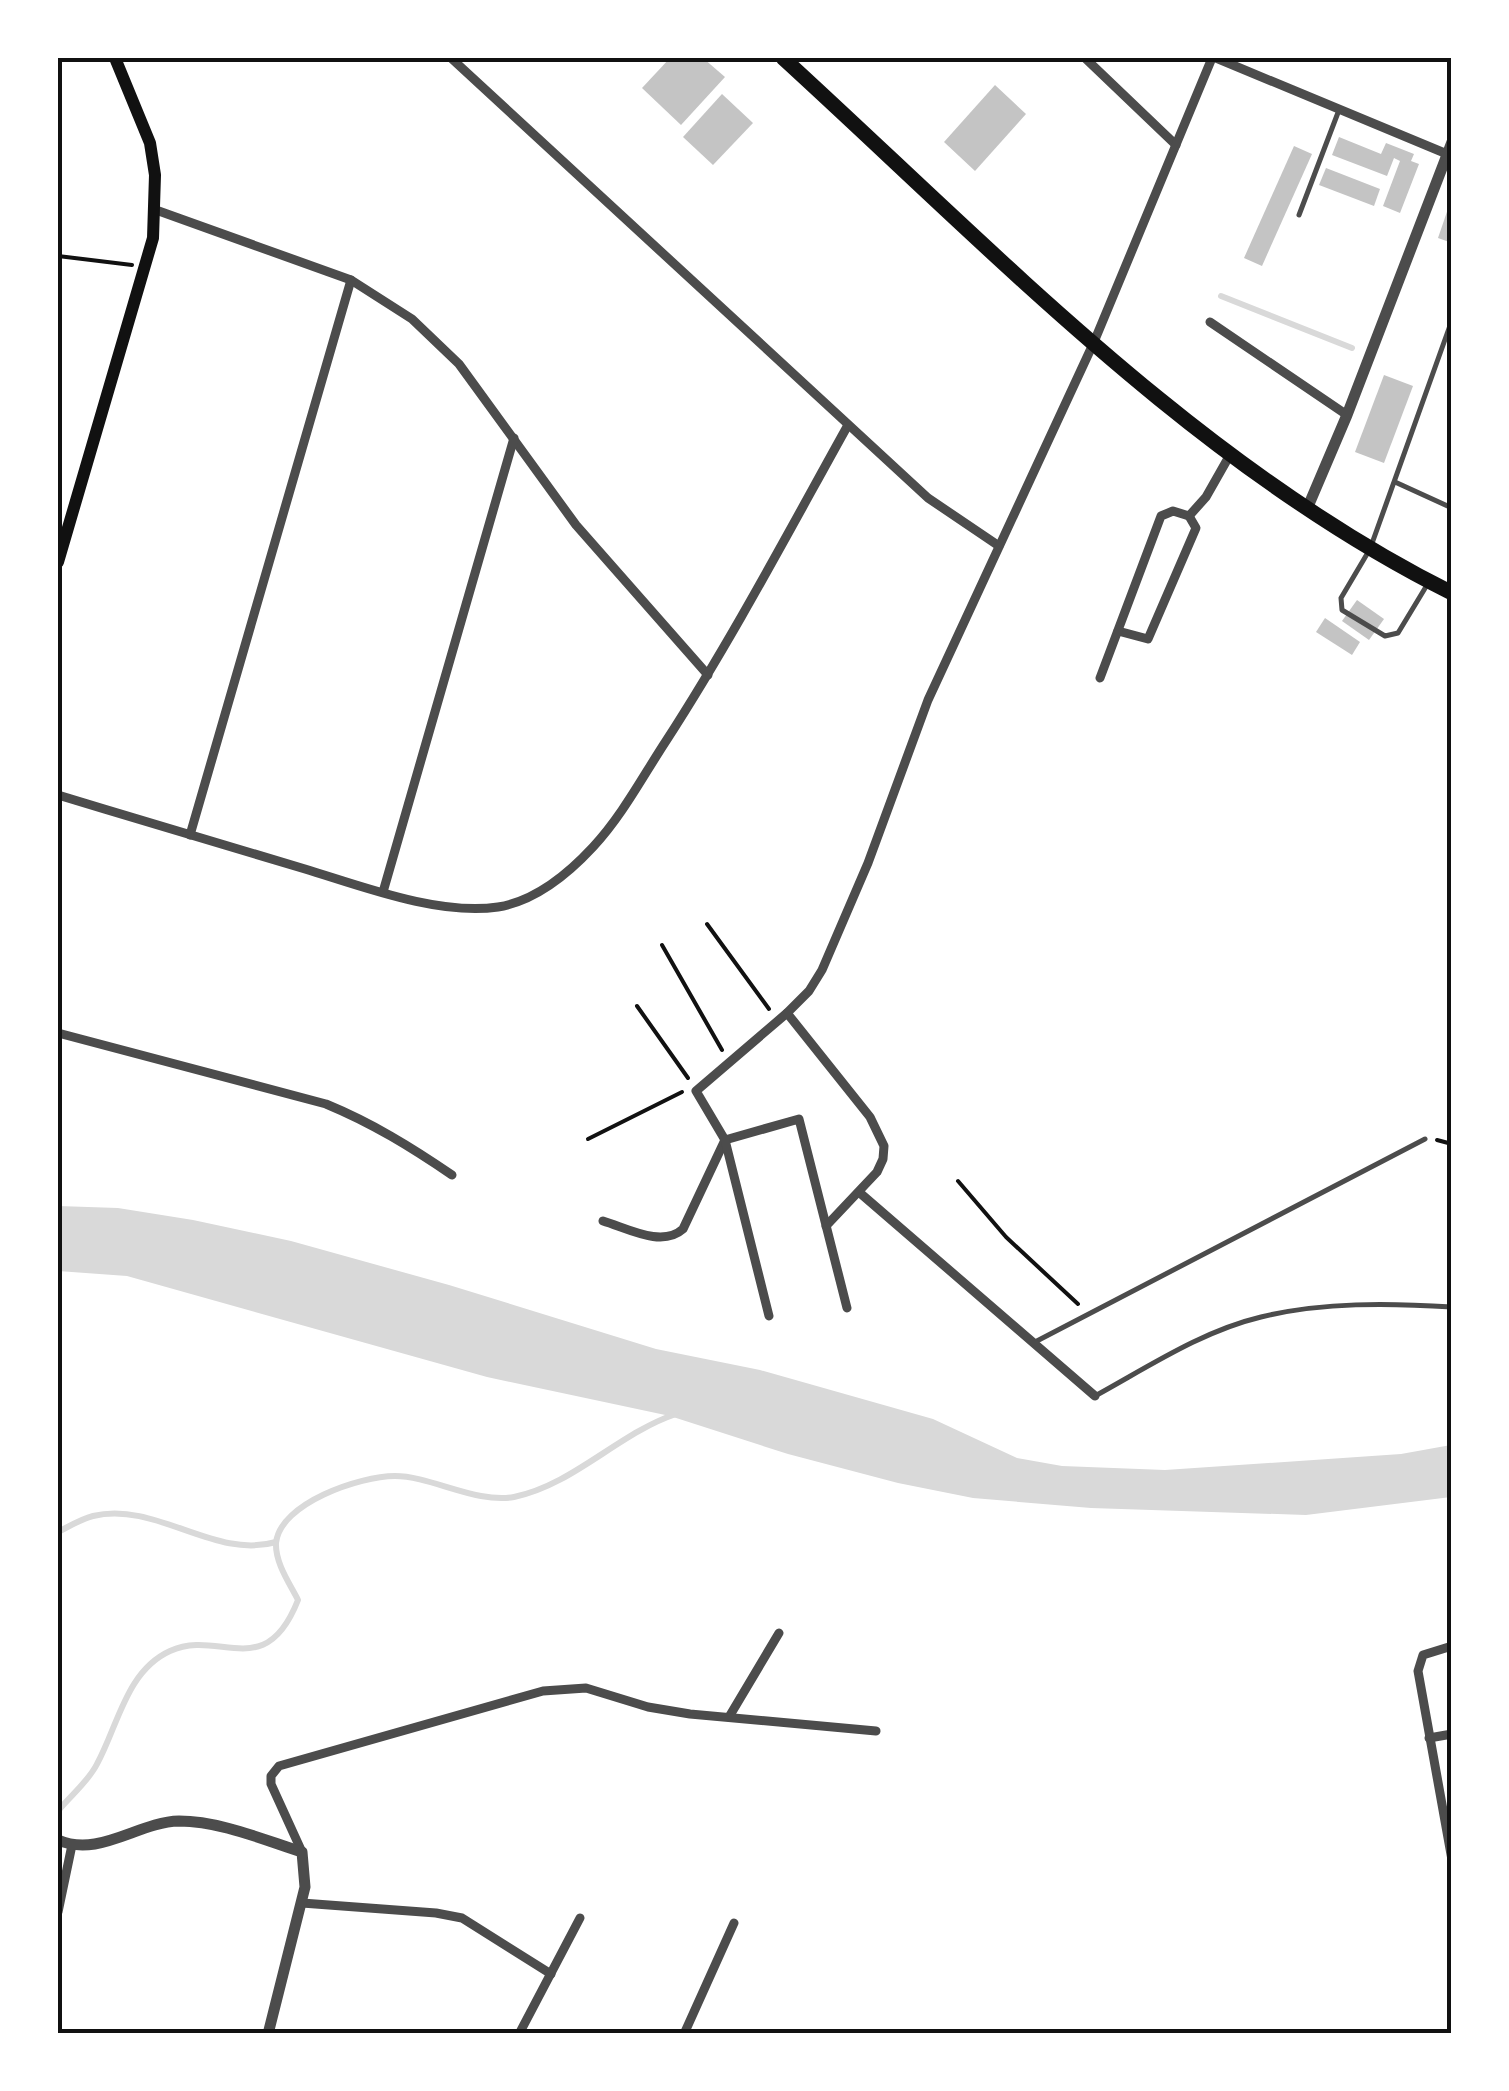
<svg xmlns="http://www.w3.org/2000/svg" width="1509" height="2091" font-family="Overpass,sans-serif">
  <style>
    .water { fill: #d9d9d9 }
    .lines { fill: none; stroke-linecap: round; stroke-linejoin: round }
    .stream { stroke: #d9d9d9; stroke-width: 6 }
    .building { fill: #c4c4c4 }
    .path { stroke: #111; stroke-width: 4 }
    .service { stroke: #4c4c4c; stroke-width: 5 }
    .minor { stroke: #4c4c4c; stroke-width: 9 }
    .tertiary { stroke: #4c4c4c; stroke-width: 11 }
    .secondary { stroke: #111; stroke-width: 12 }
    .trunk { stroke: #111; stroke-width: 15 }
    .neatline { fill: none; stroke: #111; stroke-width: 4 }
  </style>
  <rect width="100%" height="100%" fill="#fff"/>
  <polygon class="water" points="58,1206 118,1208 193,1220 291,1241 449,1285 656,1349 760,1370 933,1419 1017,1458 1062,1466 1165,1470 1401,1454 1451,1445 1451,1497 1306,1515 1091,1508 973,1498 898,1483 788,1454 670,1416 487,1377 127,1276 58,1271"/>
  <g class="lines">
    <g class="stream">
      <polyline points="1221,296 1352,348"/>
      <path d="M58,1532C68,1527 81,1519 93,1516C157,1501 214,1560 276,1542"/>
      <path d="M58,1811C70,1796 88,1782 97,1764C118,1726 126,1671 170,1651C219,1628 265,1684 298,1600C290,1584 275,1563 276,1543C280,1503 360,1476 395,1476C431,1476 477,1504 514,1497C573,1485 619,1433 676,1414"/>
    </g>
  </g>
  <g class="building">
    <polygon points="670,58 703,58 725,77 681,125 642,88"/>
    <polygon points="995,85 1026,114 975,171 944,142"/>
    <polygon points="722,94 753,123 713,165 683,137"/>
    <polygon points="1339,137 1381,154 1386,143 1414,154 1411,161 1419,164 1400,213 1383,206 1400,161 1394,158 1387,176 1332,155"/>
    <polygon points="1294,146 1312,154 1262,266 1244,258"/>
    <polygon points="1326,168 1380,189 1374,206 1319,185"/>
    <polygon points="1451,200 1452,200 1452,243 1438,238"/>
    <polygon points="1384,375 1413,386 1384,463 1355,452"/>
    <polygon points="1357,600 1384,619 1369,640 1342,621"/>
    <polygon points="1325,618 1360,642 1352,655 1316,632"/>
  </g>
  <g class="lines">
    <g class="path">
      <polyline points="58,256 132,265"/>
      <polyline points="707,924 769,1009"/>
      <polyline points="662,945 722,1050"/>
      <polyline points="637,1006 688,1078"/>
      <polyline points="588,1139 682,1092"/>
      <polyline points="1437,1140 1452,1144"/>
      <polyline points="958,1181 1006,1237 1078,1304"/>
    </g>
    <g class="service">
      <polyline points="1299,215 1339,110"/>
      <polyline points="1395,482 1452,508"/>
      <polyline points="1427,585 1398,633 1385,636 1342,610 1341,598 1370,549 1452,320"/>
      <polyline points="1033,1343 1425,1139"/>
      <path d="M1095,1396C1148,1367 1202,1331 1261,1317C1322,1302 1389,1303 1452,1307"/>
    </g>
    <g class="minor">
      <polyline points="451,58 928,498 999,546"/>
      <polyline points="1085,58 1176,145"/>
      <polyline points="1216,58 1447,154"/>
      <polyline points="156,210 351,280 412,319 459,364 576,525 708,675"/>
      <polyline points="1210,322 1347,415"/>
      <polyline points="1118,631 1148,639 1196,528 1189,516"/>
      <polyline points="1100,678 1161,516 1173,511 1189,516 1206,497 1231,453"/>
      <path d="M58,795C140,820 222,844 305,869C361,886 439,916 498,907C535,901 568,874 593,847C622,816 643,776 666,741C732,639 789,531 848,425"/>
      <polyline points="190,835 351,280"/>
      <polyline points="383,892 514,438"/>
      <polyline points="787,1013 870,1117 884,1146 883,1159 877,1172 826,1226"/>
      <path d="M58,1033L326,1104C372,1123 411,1147 452,1175"/>
      <polyline points="860,1193 1095,1396"/>
      <path d="M603,1221C627,1228 662,1248 683,1229L725,1140L799,1119L847,1308"/>
      <polyline points="769,1316 725,1140 696,1091 787,1013 809,991 822,970 868,863 928,700 1094,342 1212,58"/>
      <polyline points="1452,1646 1423,1655 1418,1671 1452,1860"/>
      <polyline points="729,1717 779,1633"/>
      <polyline points="1429,1738 1452,1734"/>
      <polyline points="302,1852 271,1784 271,1776 279,1766 543,1691 586,1688 648,1707 690,1714 876,1731"/>
      <polyline points="302,1903 436,1913 462,1918 551,1974"/>
      <polyline points="58,1912 72,1845"/>
      <polyline points="519,2034 580,1918"/>
      <polyline points="684,2034 734,1923"/>
    </g>
    <g class="tertiary">
      <polyline points="1307,509 1347,415 1452,142"/>
      <path d="M58,1840C99,1858 138,1822 179,1821C220,1821 264,1840 302,1852L305,1887L268,2034"/>
    </g>
    <polyline class="secondary" points="58,562 153,238 155,175 150,143 115,58"/>
    <path class="trunk" d="M783,58C991,248 1197,466 1452,593"/>
  </g>
  <rect width="1509" height="2091" fill="none" stroke="#ffffff" stroke-width="120"/>
  <rect x="60" y="60" width="1389" height="1971" class="neatline"/>
</svg>
